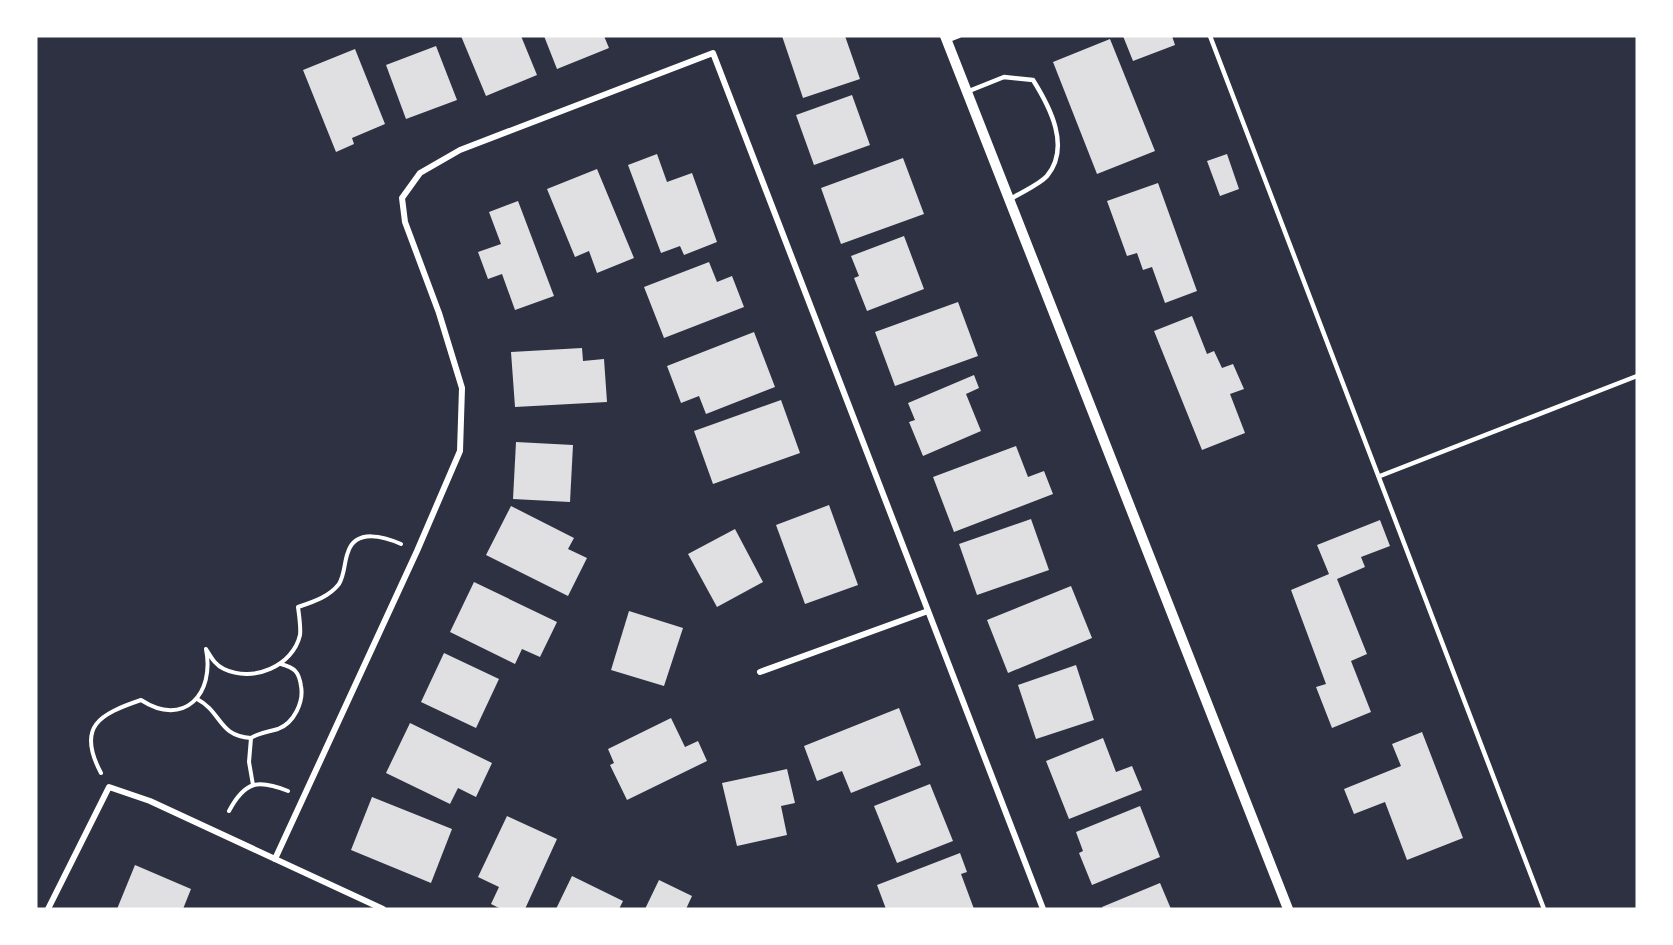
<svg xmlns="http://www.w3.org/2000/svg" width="1673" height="945" font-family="Lato,sans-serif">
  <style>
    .building { fill: #e0e0e3 }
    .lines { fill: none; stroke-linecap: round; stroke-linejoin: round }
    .path { stroke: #fff; stroke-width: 4 }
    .service { stroke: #fff; stroke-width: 4.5 }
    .minor { stroke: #fff; stroke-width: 6 }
    .tertiary { stroke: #fff; stroke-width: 10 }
  </style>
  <rect width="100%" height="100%" fill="#2d3142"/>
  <g class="building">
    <polygon points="461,36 521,36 537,75 486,96"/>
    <polygon points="544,36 604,36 609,48 557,69"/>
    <polygon points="782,36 845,36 860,79 803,98"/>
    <polygon points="1123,36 1172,36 1175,45 1133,61"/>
    <polygon points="1110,39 1155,151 1097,174 1053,62"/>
    <polygon points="436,46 457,100 406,119 386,65"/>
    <polygon points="355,49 385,124 352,138 354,144 336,152 303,70"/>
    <polygon points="852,95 870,145 814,165 796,115"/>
    <polygon points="657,154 667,182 692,173 717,242 684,255 680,246 661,253 628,165"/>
    <polygon points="1227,154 1239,189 1220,196 1207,161"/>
    <polygon points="903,158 924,214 841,244 821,188"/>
    <polygon points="597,169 634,258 597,273 589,251 575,257 547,189"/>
    <polygon points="1158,183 1197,291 1165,303 1152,267 1143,270 1137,253 1127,256 1107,201"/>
    <polygon points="518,201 554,296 515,310 502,274 488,279 478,252 501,244 489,212"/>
    <polygon points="904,236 924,289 867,311 854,278 859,276 851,256"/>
    <polygon points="709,262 717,282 732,276 744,307 664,338 644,287"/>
    <polygon points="958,302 978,356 895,386 875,332"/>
    <polygon points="1192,316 1207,354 1214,351 1222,368 1233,364 1244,389 1230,394 1245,433 1202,450 1154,331"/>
    <polygon points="754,332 775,387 706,414 699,396 681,403 667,366"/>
    <polygon points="582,348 583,361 604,359 607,402 515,407 511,352"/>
    <polygon points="974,375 979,388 966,394 981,431 923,456 909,422 915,420 908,403"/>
    <polygon points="781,400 800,453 713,484 694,431"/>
    <polygon points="516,442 573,445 570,502 513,499"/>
    <polygon points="1016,446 1028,477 1044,471 1053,494 954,532 933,477"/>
    <polygon points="829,505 858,585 805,604 776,525"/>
    <polygon points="511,506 574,538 568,549 587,558 568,596 486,555"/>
    <polygon points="1031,519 1049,570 977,595 959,544"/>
    <polygon points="1380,520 1390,546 1361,557 1365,567 1337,579 1367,654 1351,661 1371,712 1332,728 1316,687 1326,684 1291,590 1329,574 1317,545"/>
    <polygon points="735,529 763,582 717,607 688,554"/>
    <polygon points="474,582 557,622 540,657 522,649 515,664 450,632"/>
    <polygon points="1071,586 1092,638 1008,673 987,620"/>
    <polygon points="629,611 683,628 664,686 611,670"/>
    <polygon points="444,653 499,679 476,728 421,702"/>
    <polygon points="1076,665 1094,720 1036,739 1018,685"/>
    <polygon points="899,708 921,765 851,793 842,771 817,781 804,746"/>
    <polygon points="671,718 685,747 698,741 707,761 627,800 610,765 614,763 608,749"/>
    <polygon points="410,723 492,763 476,797 458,788 450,804 386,773"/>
    <polygon points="1422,732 1463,838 1407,860 1385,802 1354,814 1344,789 1401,766 1392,744"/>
    <polygon points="1103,738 1116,772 1132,766 1142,790 1069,819 1046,761"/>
    <polygon points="787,769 795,803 781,806 787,835 737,846 722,783"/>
    <polygon points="930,784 953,841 897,863 874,806"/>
    <polygon points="372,797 452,829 431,883 351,850"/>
    <polygon points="1140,806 1160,857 1092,885 1079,853 1083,851 1076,832"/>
    <polygon points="507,816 557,839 525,909 501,909 491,904 499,887 478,877"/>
    <polygon points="960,853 967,872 961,874 974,909 886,909 877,885"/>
    <polygon points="135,865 191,889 183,909 117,909"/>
    <polygon points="572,876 623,901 619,909 556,909"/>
    <polygon points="659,880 692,896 686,909 645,909"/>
    <polygon points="1160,883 1171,909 1103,909 1102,907"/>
  </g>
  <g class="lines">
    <g class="path">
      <path d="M197,699C222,712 218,736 251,738"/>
      <path d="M101,773C76,726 100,714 141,700C184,728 215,694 206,649C211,657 215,665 224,669C253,683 293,666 300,635C301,627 299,615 298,607C313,602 329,597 339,584C345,574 344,562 348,552C356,528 385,537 401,544"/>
      <path d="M253,785L249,762L251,738C260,732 268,732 278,729C294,723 304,702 301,686C299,672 295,668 281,664"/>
      <path d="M229,811C245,781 258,779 288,791"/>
    </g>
    <g class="service">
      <polyline points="1210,36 1544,909"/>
      <polyline points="946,41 959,36"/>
      <path d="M969,91L1004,77L1033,80C1050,107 1071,147 1047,176C1039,185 1021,192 1011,199"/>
      <polyline points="1380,476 1637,376"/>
    </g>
    <g class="minor">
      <polyline points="760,672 928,611"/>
      <polyline points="275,859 417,551 460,451 462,388 439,313 405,222 402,198 420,173 460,150 713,53 1043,909"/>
      <polyline points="48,909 109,787 150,801 383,909"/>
    </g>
    <polyline class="tertiary" points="945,36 1288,909"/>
  </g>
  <rect width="1673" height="945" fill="none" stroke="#ffffff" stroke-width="75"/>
</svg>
